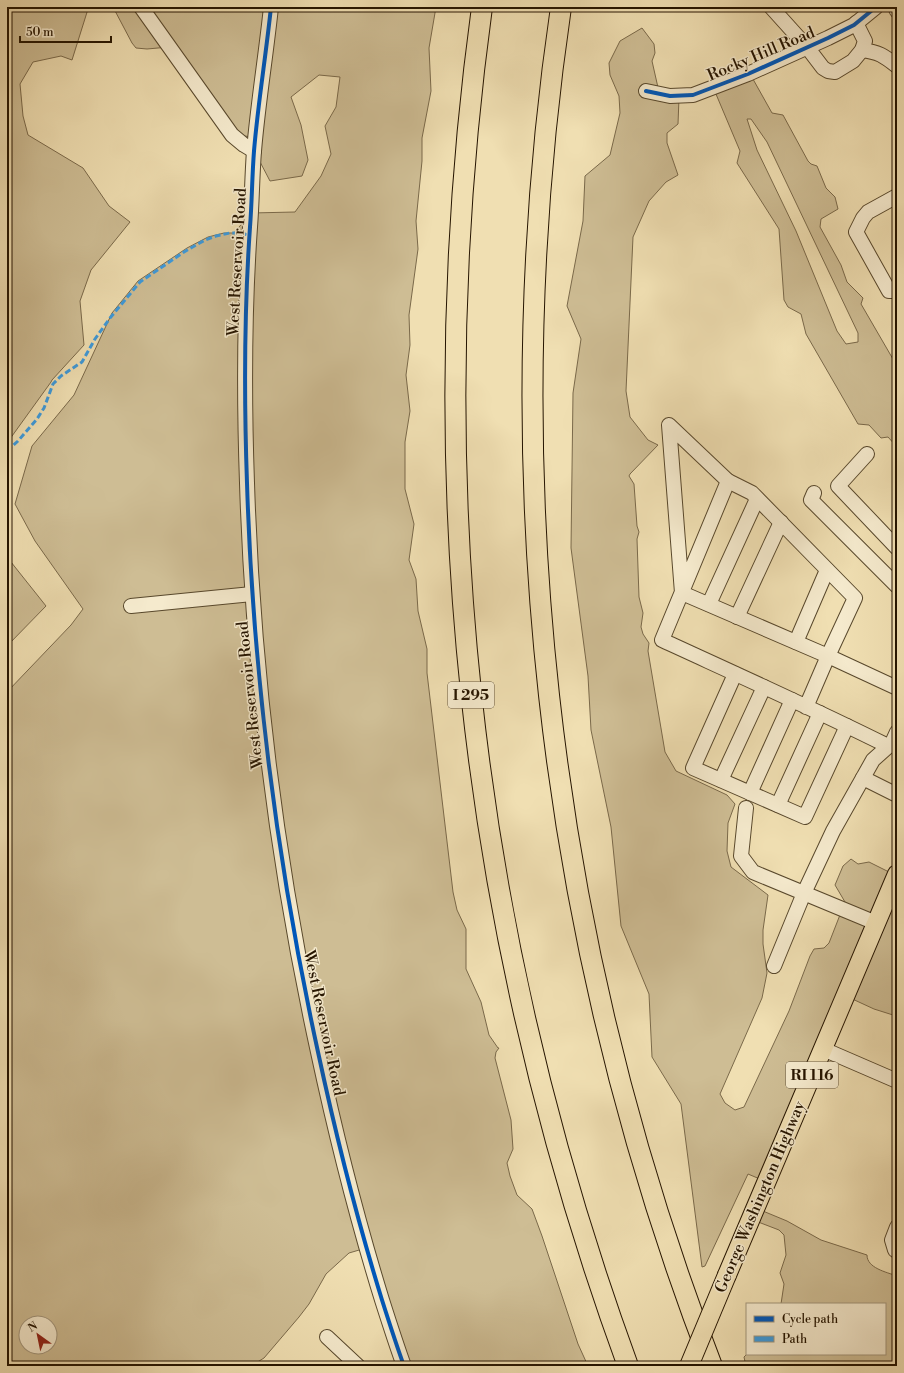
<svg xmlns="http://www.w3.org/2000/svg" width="904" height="1373" font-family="'Libre Bodoni',serif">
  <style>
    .green { fill: #cebd94; stroke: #7a694a; fill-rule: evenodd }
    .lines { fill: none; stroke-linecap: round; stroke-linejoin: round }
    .minor-casing { stroke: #58482c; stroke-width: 16 }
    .major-casing { stroke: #261500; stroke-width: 20 }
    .highway-casing { stroke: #261500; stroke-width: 22 }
    .minor { stroke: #f5eacd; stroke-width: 14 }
    .major { stroke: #f0dfb2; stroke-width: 18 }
    .highway { stroke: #f0dfb2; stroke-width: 20 }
    .major-bridge-casing { stroke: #261500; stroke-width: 20; stroke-linecap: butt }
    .major-bridge { stroke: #f0dfb2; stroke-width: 18 }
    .quiet { stroke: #3c9adc; stroke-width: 3; stroke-dasharray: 6 3; stroke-linecap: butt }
    .cycleway-casing { stroke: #f5eacd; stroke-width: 6 }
    .cycleway { stroke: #0057b8; stroke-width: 4 }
    .labels { text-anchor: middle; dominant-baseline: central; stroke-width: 3; stroke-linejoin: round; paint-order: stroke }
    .shield { fill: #f5eacd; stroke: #64553e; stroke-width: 1 }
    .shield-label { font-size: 15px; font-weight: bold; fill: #261500 }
    .street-label { font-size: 16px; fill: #261500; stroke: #f5eacd }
  </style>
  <rect width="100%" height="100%" fill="#f0dfb2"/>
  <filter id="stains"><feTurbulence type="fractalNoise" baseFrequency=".005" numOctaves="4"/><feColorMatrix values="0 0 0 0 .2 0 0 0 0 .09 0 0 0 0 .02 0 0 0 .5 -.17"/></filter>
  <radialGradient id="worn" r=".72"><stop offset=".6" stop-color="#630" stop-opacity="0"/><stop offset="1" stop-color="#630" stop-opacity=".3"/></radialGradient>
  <g class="green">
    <polygon points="13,7 92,7 88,9 72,60 61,56 33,62 20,84 23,116 28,135 83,168 109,206 130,222 91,270 80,301 84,345 52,380 51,382 7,443 7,11"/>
    <path d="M113,7H436L429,48L431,91L422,138V161L416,221L418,249L409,315L410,345L406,375L410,411L405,442V489L414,524L409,560L416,579L418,611L427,649V673L453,892L457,910L466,929V969L481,1002L489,1035L498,1048H499L496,1052L495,1058L511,1120L513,1149L507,1163L510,1176L517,1195L532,1209L542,1236L578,1344L588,1366H403L366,1248L349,1253L326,1274L309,1304L299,1317L264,1358L251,1366H7V692L71,625L83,609L35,541L15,504L32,446L74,395L112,313L138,281L187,248L208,237L224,233H234L251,213L295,212L321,176L331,154L325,126L336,107L340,77L319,75L291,97L301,125L308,160L302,176L270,181L258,158L254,137L234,135L169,47L147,49L136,48L132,43ZM26,1323H50V1347H26Z"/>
    <polygon points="642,28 654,44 655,53 652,61 659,92 679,98 678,124 667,133 667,143 678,175 666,182 649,201 633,237 626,391 630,417 648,440 658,445 630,474 629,476 634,484 637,526 639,532 637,539 639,597 643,613 641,627 643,634 649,643 648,651 665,752 676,771 727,795 735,804 728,823 727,851 731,867 768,895 763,930 763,944 767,973 762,998 720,1094 725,1103 735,1110 744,1107 789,1011 810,956 814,949 824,948 829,943 845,902 835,885 843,866 851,859 858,864 869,862 897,876 897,1014 893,1015 874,1009 848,997 767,1182 748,1174 705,1266 702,1267 681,1104 652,1057 649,994 621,926 611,827 591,730 588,676 571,548 573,393 581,339 567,306 583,221 585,176 610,155 620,113 619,96 610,75 609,63 620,41"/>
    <path d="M749,72L772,113L783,115L808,161L811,164L817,166L826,188L835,197L838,209L821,219L820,227L841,265L847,282L863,298L861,304L897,366V447L888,437L881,438L869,425L858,424L806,334L801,314L788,307L784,300L779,229L737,163L740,151L713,87ZM747,119H751L767,142L858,333V342L846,344L837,331L796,231L757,150Z"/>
    <polygon points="7,557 46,606 7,646"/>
    <path d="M758,1209L787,1221L821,1240L867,1255C867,1268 886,1272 897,1276V1366H746L744,1357L747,1354H885V1304H781L784,1284L780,1273L786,1255L784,1235L779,1230L753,1220Z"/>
  </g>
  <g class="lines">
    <defs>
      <g id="minor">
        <polyline points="141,7 232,135 244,145 254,151"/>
        <path d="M271,7C266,55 258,103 254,151C252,177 252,202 250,227C244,313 244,398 247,483C253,676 277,864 318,1052C336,1136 357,1219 382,1300C389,1322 396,1344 404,1366"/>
        <polyline points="771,7 807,47 823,68 828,71 835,72 853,61 862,50 865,41 856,23"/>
        <polyline points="895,7 897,11"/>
        <path d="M862,50C879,52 884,56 897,66"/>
        <polyline points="646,91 670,96 693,95 748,74 828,38 854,25 876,7"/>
        <polyline points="897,196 868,212 863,218 856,232 889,291 897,291"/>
        <polyline points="867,454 838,486 897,548"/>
        <polyline points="728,481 752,493 855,598 828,656 897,688"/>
        <polyline points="814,493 811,500 897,586"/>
        <polyline points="709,604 757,499"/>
        <polyline points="131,606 252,594"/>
        <polyline points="737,617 781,522"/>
        <polyline points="796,642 827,570"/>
        <polyline points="735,674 693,768 805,817 847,726"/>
        <path d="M806,707L828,656L682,593L669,425L728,481L662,640C738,675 814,709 888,746"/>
        <polyline points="863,778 897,795"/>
        <polyline points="721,780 764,687"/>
        <polyline points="750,793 792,700"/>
        <polyline points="778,805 820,713"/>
        <polyline points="746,808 741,856 753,872 876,923"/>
        <polyline points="774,966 804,893 833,831 873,760 892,743 897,732"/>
        <polyline points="823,1049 897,1081"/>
        <polyline points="897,1227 892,1240 895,1250 897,1251"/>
        <polyline points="327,1337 358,1366"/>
      </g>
      <polyline id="major" points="727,1275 897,874"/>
      <g id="highway">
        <path d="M482,7C419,468 468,929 628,1366"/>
        <path d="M561,7C494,462 546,937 712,1366"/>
      </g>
    </defs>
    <use href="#minor" class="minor-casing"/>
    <use href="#major" class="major-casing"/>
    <use href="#highway" class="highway-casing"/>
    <use href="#minor" class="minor"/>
    <use href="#major" class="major"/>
    <use href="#highway" class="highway"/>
    <defs>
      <polyline id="major-bridge" points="689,1366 727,1275"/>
    </defs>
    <use href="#major-bridge" class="major-bridge-casing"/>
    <use href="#major-bridge" class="major-bridge"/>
    <polyline class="quiet" points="7,451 18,441 37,419 44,408 53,384 61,376 82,362 95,339 110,318 140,282 184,252 205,240 216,236 230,233 243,233 249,236"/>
    <defs>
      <g id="cycleway">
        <path d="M271,7C266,55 258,103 254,151C252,177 252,202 250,227C244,313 244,398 247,483C253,676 277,864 318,1052C336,1136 357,1219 382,1300C389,1322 396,1344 404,1366"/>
        <polyline points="646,91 670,96 693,95 748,74 828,38 854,25 876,7"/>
      </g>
    </defs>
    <use href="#cycleway" class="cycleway-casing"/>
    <use href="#cycleway" class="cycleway"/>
  </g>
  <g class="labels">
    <g class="shield">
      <rect x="448" y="682" width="46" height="26" rx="3"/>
      <rect x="786" y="1062" width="52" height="26" rx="3"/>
    </g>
    <g class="shield-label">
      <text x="471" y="695">I 295</text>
      <text x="812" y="1075">RI 116</text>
    </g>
    <g class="street-label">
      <text transform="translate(761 54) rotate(-23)">Rocky Hill Road</text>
      <text transform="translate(237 262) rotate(-87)">West Reservoir Road</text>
      <text transform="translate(250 695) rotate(-96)">West Reservoir Road</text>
      <text transform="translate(324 1023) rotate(78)">West Reservoir Road</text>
      <text transform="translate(760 1197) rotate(-67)">George Washington Highway</text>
    </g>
  </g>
  <rect width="904" height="1373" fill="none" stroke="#f0dfb2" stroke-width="24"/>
  <rect x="8" y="8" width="888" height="1357" fill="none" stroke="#261500" stroke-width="2"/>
  <rect x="12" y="12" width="880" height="1349" fill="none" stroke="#261500"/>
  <rect x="746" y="1303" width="140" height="52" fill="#f5eacd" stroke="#a2957b"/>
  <rect x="754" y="1316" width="20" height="6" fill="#0057b8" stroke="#a2957b"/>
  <text x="782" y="1323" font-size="12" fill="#261500">Cycle path</text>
  <rect x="754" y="1336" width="20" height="6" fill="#3c9adc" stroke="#a2957b"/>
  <text x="782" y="1343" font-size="12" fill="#261500">Path</text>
  <g transform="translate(38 1335) rotate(327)"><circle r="19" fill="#f5eacd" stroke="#a2957b"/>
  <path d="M0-3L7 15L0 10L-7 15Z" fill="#8f2418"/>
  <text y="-6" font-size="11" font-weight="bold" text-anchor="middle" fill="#261500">N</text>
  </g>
  <path d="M20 36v6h91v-6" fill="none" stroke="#261500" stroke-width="2"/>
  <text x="26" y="36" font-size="12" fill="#261500" stroke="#f5eacd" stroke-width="3" paint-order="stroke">50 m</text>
  <rect width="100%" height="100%" filter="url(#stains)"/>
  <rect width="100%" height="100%" fill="url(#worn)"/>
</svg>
